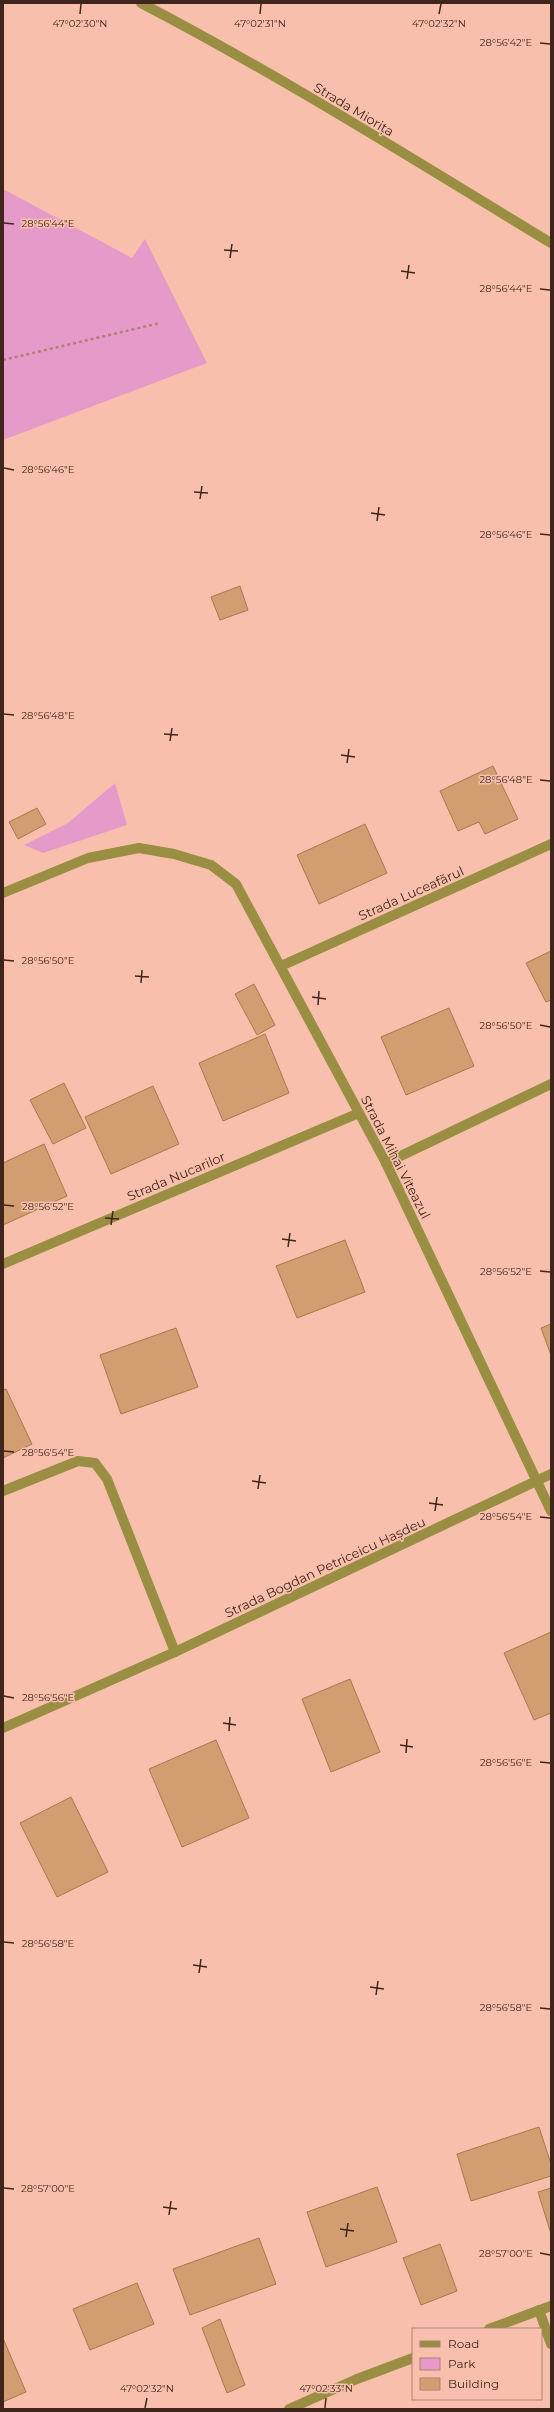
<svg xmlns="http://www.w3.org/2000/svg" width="554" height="2412" font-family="Montserrat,sans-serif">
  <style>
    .green { fill: #e59aca }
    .building { fill: #d29d70; stroke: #aa774b }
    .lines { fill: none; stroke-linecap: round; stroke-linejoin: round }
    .path { stroke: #af8273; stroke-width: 2.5; stroke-dasharray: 3 3; stroke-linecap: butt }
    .lane { stroke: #998e41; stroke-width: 10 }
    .street { stroke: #998e41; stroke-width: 10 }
    .ticks { fill: none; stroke: #40251c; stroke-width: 1.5 }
    .labels { text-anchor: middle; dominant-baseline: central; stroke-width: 3; stroke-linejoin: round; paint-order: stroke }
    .street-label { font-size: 13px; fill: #40251c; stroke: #f8c0ac }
    .ticks-label { font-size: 10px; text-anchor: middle; fill: #40251c; stroke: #f8c0ac; stroke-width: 3; stroke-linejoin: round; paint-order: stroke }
  </style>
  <rect width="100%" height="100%" fill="#f8c0ac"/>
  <g class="green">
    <polygon points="3,189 132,258 145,239 207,363 3,440"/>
    <polygon points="115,783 127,825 43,853 24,845 68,823"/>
  </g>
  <g class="building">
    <polygon points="240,586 248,610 220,620 211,597"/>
    <polygon points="493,766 518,819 485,834 479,822 458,831 440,791"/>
    <polygon points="37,808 46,824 18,839 9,822"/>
    <polygon points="365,824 387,873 319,904 297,855"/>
    <polygon points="551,951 551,1000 546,1002 526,963"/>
    <polygon points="254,984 275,1025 257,1035 235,994"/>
    <polygon points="449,1008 474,1066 406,1095 381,1037"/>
    <polygon points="265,1034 289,1093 223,1121 199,1063"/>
    <polygon points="64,1083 86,1128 53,1144 30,1100"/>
    <polygon points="153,1086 179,1144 111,1174 85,1117"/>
    <polygon points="44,1144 67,1196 3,1225 3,1163"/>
    <polygon points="345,1240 365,1292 297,1318 276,1266"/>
    <polygon points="551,1324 551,1355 541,1328"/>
    <polygon points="176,1328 198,1387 121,1414 100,1355"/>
    <polygon points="6,1389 32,1444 3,1458 3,1390"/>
    <polygon points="551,1632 551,1713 534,1720 504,1653"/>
    <polygon points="350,1679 380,1752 331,1772 302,1699"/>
    <polygon points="216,1740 249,1818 182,1847 149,1769"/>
    <polygon points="71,1797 108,1872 57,1897 20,1823"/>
    <polygon points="539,2127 551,2164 551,2176 471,2201 457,2154"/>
    <polygon points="377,2187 397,2242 326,2267 307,2212"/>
    <polygon points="551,2188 551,2234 538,2192"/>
    <polygon points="259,2238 276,2284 190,2315 173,2269"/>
    <polygon points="440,2244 457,2291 421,2305 403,2258"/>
    <polygon points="137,2283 154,2324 90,2350 73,2309"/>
    <polygon points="220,2319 245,2385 227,2393 202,2328"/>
    <polygon points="3,2338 26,2392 3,2402"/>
  </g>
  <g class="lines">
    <polyline class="path" points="3,360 160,323"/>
    <polyline class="lane" points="3,1491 78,1461 95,1463 107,1479 175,1652"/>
    <g class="street">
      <path d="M141,3C281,76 416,161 551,243"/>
      <polyline points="3,893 88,858 139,848 174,854 211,865 236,884 386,1163 551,1511"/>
      <polyline points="281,966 551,844"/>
      <polyline points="386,1163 551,1084"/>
      <polyline points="3,1264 359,1113"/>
      <polyline points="3,1728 175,1652 551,1474"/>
      <polyline points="539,2310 551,2344"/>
      <polyline points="489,2329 551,2306"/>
      <polyline points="289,2409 357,2379 413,2358"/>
    </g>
  </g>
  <path class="ticks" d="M80,14L81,4M260,14L261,4M439,14L441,4M540,43L550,44M4,223L14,224M224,250L238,251M230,258L232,244M401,271L415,273M407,279L409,265M540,289L550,290M4,468L14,470M194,492L208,493M200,499L202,486M371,513L385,515M377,521L379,507M540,534L550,535M4,714L14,715M164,734L178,735M170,741L172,728M341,755L355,757M347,763L349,749M540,780L550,781M4,960L14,961M135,976L149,977M141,983L142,970M312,997L326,999M318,1005L319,991M540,1025L550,1027M4,1205L14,1206M105,1218L119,1219M111,1225L113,1211M282,1239L296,1241M288,1247L290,1233M540,1271L550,1272M4,1451L14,1452M252,1481L266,1483M258,1489L260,1475M429,1503L443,1505M435,1511L437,1497M540,1517L550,1518M4,1696L14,1698M223,1723L236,1725M229,1731L230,1717M400,1745L413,1747M406,1753L407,1739M540,1762L550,1763M4,1942L14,1943M193,1965L207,1967M199,1973L201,1959M370,1987L384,1989M376,1995L378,1981M540,2008L550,2009M4,2188L14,2189M163,2207L177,2209M169,2215L171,2201M340,2229L354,2231M346,2237L348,2223M540,2253L550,2255M145,2408L147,2398M325,2408L326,2398"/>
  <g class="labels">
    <g class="street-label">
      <text transform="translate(354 109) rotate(31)">Strada Miorița</text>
      <text transform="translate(411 893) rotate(-24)">Strada Luceafărul</text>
      <text transform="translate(396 1157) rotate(63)">Strada Mihai Viteazul</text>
      <text transform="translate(176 1176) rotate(-23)">Strada Nucarilor</text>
      <text transform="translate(325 1567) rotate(-25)">Strada Bogdan Petriceicu Hașdeu</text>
    </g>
  </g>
  <g class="ticks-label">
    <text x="80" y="27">47°02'30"N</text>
    <text x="260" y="27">47°02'31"N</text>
    <text x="439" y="27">47°02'32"N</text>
    <text x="506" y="46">28°56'42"E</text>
    <text x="48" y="227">28°56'44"E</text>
    <text x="506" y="292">28°56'44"E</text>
    <text x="48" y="473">28°56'46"E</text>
    <text x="506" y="538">28°56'46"E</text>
    <text x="48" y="719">28°56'48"E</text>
    <text x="506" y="783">28°56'48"E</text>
    <text x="48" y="964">28°56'50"E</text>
    <text x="506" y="1029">28°56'50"E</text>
    <text x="48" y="1210">28°56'52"E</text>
    <text x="506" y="1275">28°56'52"E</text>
    <text x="48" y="1456">28°56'54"E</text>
    <text x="506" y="1520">28°56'54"E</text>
    <text x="48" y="1701">28°56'56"E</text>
    <text x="506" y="1766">28°56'56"E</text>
    <text x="48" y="1947">28°56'58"E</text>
    <text x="506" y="2011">28°56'58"E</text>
    <text x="48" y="2192">28°57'00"E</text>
    <text x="506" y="2257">28°57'00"E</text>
    <text x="147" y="2392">47°02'32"N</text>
    <text x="326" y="2392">47°02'33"N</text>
  </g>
  <rect width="554" height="2412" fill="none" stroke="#40251c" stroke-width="8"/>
  <rect x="412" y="2328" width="130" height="72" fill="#f8c0ac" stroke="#ae8272"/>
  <rect x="420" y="2341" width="20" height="6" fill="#998e41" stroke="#ae8272"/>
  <text x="448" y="2348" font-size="12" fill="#40251c">Road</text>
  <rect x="420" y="2358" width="20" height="12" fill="#e59aca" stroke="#ae8272"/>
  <text x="448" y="2368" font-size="12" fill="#40251c">Park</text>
  <rect x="420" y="2378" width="20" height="12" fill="#d29d70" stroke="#ae8272"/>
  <text x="448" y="2388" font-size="12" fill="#40251c">Building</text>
</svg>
